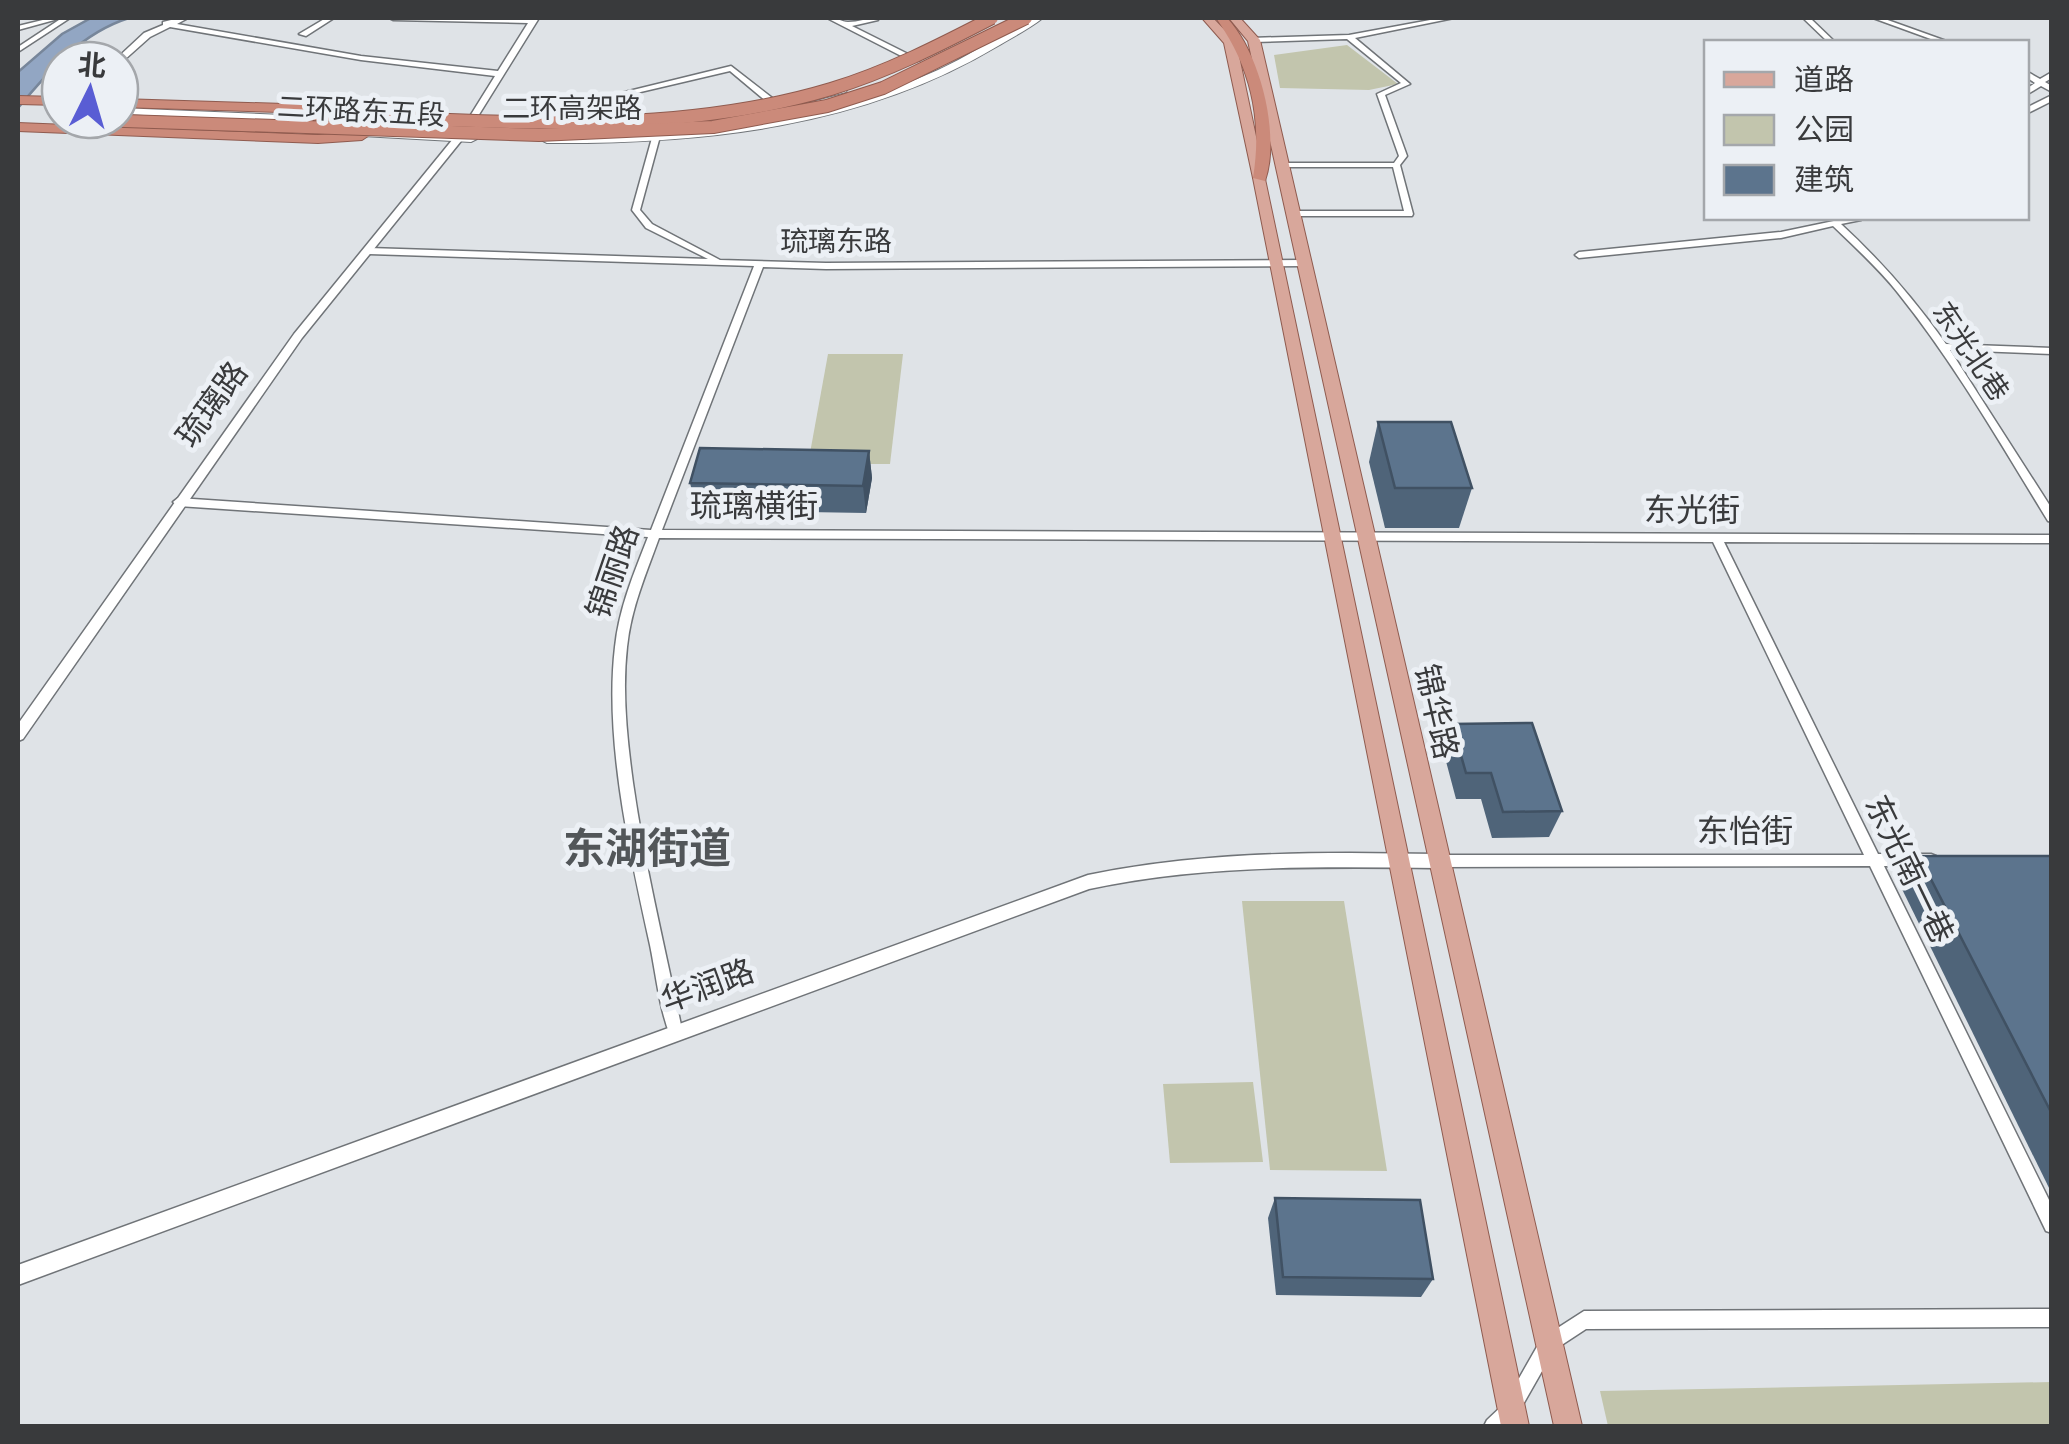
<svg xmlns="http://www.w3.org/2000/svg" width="2069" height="1444" font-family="Spectral,'Noto Sans SC',serif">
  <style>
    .green { fill: #c2c5ad }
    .water { fill: #92a6c3; stroke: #77869a; stroke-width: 2.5 }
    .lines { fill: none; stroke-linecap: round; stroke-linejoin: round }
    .minor-casing { stroke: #707478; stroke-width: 3 }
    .tertiary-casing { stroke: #707478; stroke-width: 3 }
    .secondary-casing { stroke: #707478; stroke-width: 2 }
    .primary-casing { stroke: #8f5b4f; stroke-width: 2 }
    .trunk-casing { stroke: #8f5b4f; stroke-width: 2 }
    .minor { fill: #fff; fill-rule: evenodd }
    .tertiary { fill: #fff; fill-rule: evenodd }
    .secondary { fill: #fff; fill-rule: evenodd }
    .primary { fill: #d8a79b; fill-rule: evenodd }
    .trunk { fill: #cb8a7a; fill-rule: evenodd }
    .trunk-bridge-casing { stroke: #8f5b4f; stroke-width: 14; stroke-linecap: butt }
    .trunk-bridge { stroke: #cb8a7a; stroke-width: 12 }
    .wall { fill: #4f6479 }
    .shaded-wall { fill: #405163 }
    .building { fill: #5c748d; stroke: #405163; stroke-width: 2.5 }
    .labels { text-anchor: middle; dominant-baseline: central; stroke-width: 10; stroke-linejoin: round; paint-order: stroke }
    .far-street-label { font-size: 28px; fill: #393a3c; stroke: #ecf0f5 }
    .street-label { font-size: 32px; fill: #393a3c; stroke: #ecf0f5 }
    .district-label { font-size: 42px; font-weight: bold; fill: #525659; stroke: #ecf0f5 }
  </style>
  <rect width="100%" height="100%" fill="#dfe3e7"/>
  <g class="green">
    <polygon points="1347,45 1398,84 1369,90 1280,88 1274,55"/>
    <polygon points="828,354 903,354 890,464 808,464"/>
    <polygon points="1242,901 1344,901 1387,1171 1270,1170"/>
    <polygon points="1253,1082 1263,1162 1170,1163 1163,1084"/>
    <polygon points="2051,1382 2051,1426 1608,1426 1600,1391"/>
  </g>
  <path class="water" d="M91,18H129C81,33 49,71 18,108V72L62,34Z"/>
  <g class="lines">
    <defs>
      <g id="minor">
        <polygon points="51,18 58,19 18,30 18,26"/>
        <polygon points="62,18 70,18 18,52 18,47"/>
        <polygon points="179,18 188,18 177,24 361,56 498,71 528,23 393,20 389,18 539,18 475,121 471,123 467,121 495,76 361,60 170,27 150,37 122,62 115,60 144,33 163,25 163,22"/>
        <polygon points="326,18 334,18 306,36 299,34"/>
        <path d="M827,18C836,17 841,22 848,22C858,22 868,18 878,18V20L852,26L920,60L913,62Z"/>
        <polygon points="1441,18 1454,18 1355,38 1410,84 1385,95 1407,156 1400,165 1413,214 1412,216 1294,216 1293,214 1297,211 1404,211 1393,167 1282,167 1278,165 1282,163 1394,163 1399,156 1377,94 1401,83 1347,39 1254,42 1250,40 1251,38 1349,35"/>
        <polygon points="1803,18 1810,18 1835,42 1828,42"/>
        <polygon points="1873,18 1882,18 1949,42 1939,42"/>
        <polygon points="731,66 780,104 780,108 774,108 730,71 598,102 619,122 620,124 616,126 588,101"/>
        <polygon points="2026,71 2040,79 2052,72 2052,78 2045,82 2052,86 2052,92 2041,86 2026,95 2026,89 2035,83 2026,77"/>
        <polygon points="2052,95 2052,101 2026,114 2026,108"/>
        <path d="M652,138L659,140L640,210L652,224L720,260L826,263L1303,260L1308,263L1303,266L826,269L763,267L662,530L2052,535V543L1724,542L1878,854H1931L1936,856L1938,860L1936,864L1931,866H1884L2052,1206V1233L2046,1231L1870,866L1439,867L1434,865L1432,861L1434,857L1439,855H1864L1713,542L659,538C646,574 631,608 627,647C622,692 627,739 633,783C645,867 665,948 682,1030L680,1035L675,1037L670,1035C659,1007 656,974 650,945C630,854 604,740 615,647C619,608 634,573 648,537L178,506L173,502L178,498L651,530L754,266L369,254L365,251L369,248L708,259L646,228L632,210Z"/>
        <path d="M1848,218H1862L1861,220L1841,224C1881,261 1915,300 1946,344L2052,348V354L1950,350L2052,509V522L2048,521C2000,443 1955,364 1898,293C1879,269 1856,248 1833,226L1781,238L1579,258L1575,255L1579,252L1781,232Z"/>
        <polygon points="2052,1309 2052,1327 1586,1329 1554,1350 1517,1415 1505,1426 1484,1426 1487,1420 1505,1403 1542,1338 1584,1311"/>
      </g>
      <g id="tertiary">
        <polygon points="466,123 474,125 302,338 23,739 18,741 18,724 294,334"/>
        <path d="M1350,853L1439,854L1445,856L1447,861L1445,866L1439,868C1320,867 1206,864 1089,889L18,1285V1265L1088,875C1175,857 1261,853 1350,853Z"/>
      </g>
      <g id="secondary">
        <path d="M1032,18H1043C1029,29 1013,37 998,46C861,128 703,144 547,143L541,140L547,137C681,137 814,126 938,70C970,55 1000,35 1032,18Z"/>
        <polygon points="842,87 847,90 846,92 785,108 780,105"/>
        <polygon points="120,108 330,117 336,120 330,123 120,114"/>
        <polygon points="348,130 471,136 477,139 471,142 344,135 344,131"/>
      </g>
      <g id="primary">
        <polygon points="1202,18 1213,18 1236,42 1529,1426 1501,1426 1253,178 1224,43"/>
        <polygon points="1229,18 1240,18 1260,40 1582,1426 1554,1426 1248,41"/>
      </g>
      <g id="trunk">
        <path d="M1216,18H1227C1260,53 1281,134 1265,181L1253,178C1263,117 1250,66 1216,18Z"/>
        <polygon points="18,96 60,97 60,105 18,104"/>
        <polygon points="120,99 316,105 338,115 332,119 314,113 120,107"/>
        <polygon points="18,123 318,135 362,132 368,136 362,140 318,143 18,131"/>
      </g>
    </defs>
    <use href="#minor" class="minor-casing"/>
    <use href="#tertiary" class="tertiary-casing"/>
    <use href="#secondary" class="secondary-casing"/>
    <use href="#primary" class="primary-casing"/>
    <use href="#trunk" class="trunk-casing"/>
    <use href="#minor" class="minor"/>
    <use href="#tertiary" class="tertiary"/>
    <use href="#secondary" class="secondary"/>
    <use href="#primary" class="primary"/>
    <use href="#trunk" class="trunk"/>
    <defs>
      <g id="trunk-bridge">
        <path d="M313,114C483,120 665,139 831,89C887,72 940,45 992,18"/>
        <polyline points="96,120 539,135 713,127 827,106 883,88 1026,18"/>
      </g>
    </defs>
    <use href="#trunk-bridge" class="trunk-bridge-casing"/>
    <use href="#trunk-bridge" class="trunk-bridge"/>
  </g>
  <g class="wall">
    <polygon points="1378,422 1472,488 1459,528 1385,528 1369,462"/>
    <polygon points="869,451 872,478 866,513 697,510 690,483"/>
    <polygon points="1452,724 1562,811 1549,837 1492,838 1481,799 1456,799 1443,750"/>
    <polygon points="1919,856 2052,856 2052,1194 1898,881"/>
    <polygon points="1275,1198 1433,1279 1421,1297 1276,1295 1268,1218"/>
  </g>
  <polygon class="shaded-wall" points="869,451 872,478 866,513 863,486"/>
  <g class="building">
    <polygon points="1378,422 1451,422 1472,488 1395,488"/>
    <polygon points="700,448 869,451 863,486 690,483"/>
    <polygon points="1532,723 1562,811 1503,812 1491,773 1466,773 1452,724"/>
    <polygon points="1919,856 2052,856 2052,1114"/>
    <polygon points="1275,1198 1420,1200 1433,1279 1283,1277"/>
  </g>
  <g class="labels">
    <g class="far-street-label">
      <text x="572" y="109">二环高架路</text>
      <text transform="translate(361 112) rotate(3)">二环路东五段</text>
      <text x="836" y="242">琉璃东路</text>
      <text transform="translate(1970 352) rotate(56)">东光北巷</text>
    </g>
    <g class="street-label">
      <text transform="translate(213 405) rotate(-54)">琉璃路</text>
      <text x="754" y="507">琉璃横街</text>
      <text x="1692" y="511">东光街</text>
      <text transform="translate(614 572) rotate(-71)">锦丽路</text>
      <text transform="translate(1435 712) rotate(77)">锦华路</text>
      <text x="1745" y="832">东怡街</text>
      <text transform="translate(1908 870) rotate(64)">东光南一巷</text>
      <text transform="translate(708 987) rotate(-20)">华润路</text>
    </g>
    <g class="district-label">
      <text x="647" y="850">东湖街道</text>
    </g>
  </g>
  <rect width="2069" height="1444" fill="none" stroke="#393a3c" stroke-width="40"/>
  <rect x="1704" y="40" width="325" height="180" fill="#ecf0f5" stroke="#a4a7ab" stroke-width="2.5"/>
  <rect x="1724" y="72" width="50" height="15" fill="#d8a79b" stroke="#a4a7ab" stroke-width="2.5"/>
  <text x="1794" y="90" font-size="30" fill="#393a3c">道路</text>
  <rect x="1724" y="115" width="50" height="30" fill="#c2c5ad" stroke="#a4a7ab" stroke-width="2.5"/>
  <text x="1794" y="140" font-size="30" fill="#393a3c">公园</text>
  <rect x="1724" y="165" width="50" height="30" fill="#5c748d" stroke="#a4a7ab" stroke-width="2.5"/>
  <text x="1794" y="190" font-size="30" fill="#393a3c">建筑</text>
  <g transform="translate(90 90) rotate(5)"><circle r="48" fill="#ecf0f5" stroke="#a4a7ab" stroke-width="2.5"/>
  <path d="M0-8L18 38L0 25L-18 38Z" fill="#595dd4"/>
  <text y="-15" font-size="28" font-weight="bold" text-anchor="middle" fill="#393a3c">北</text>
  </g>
</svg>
